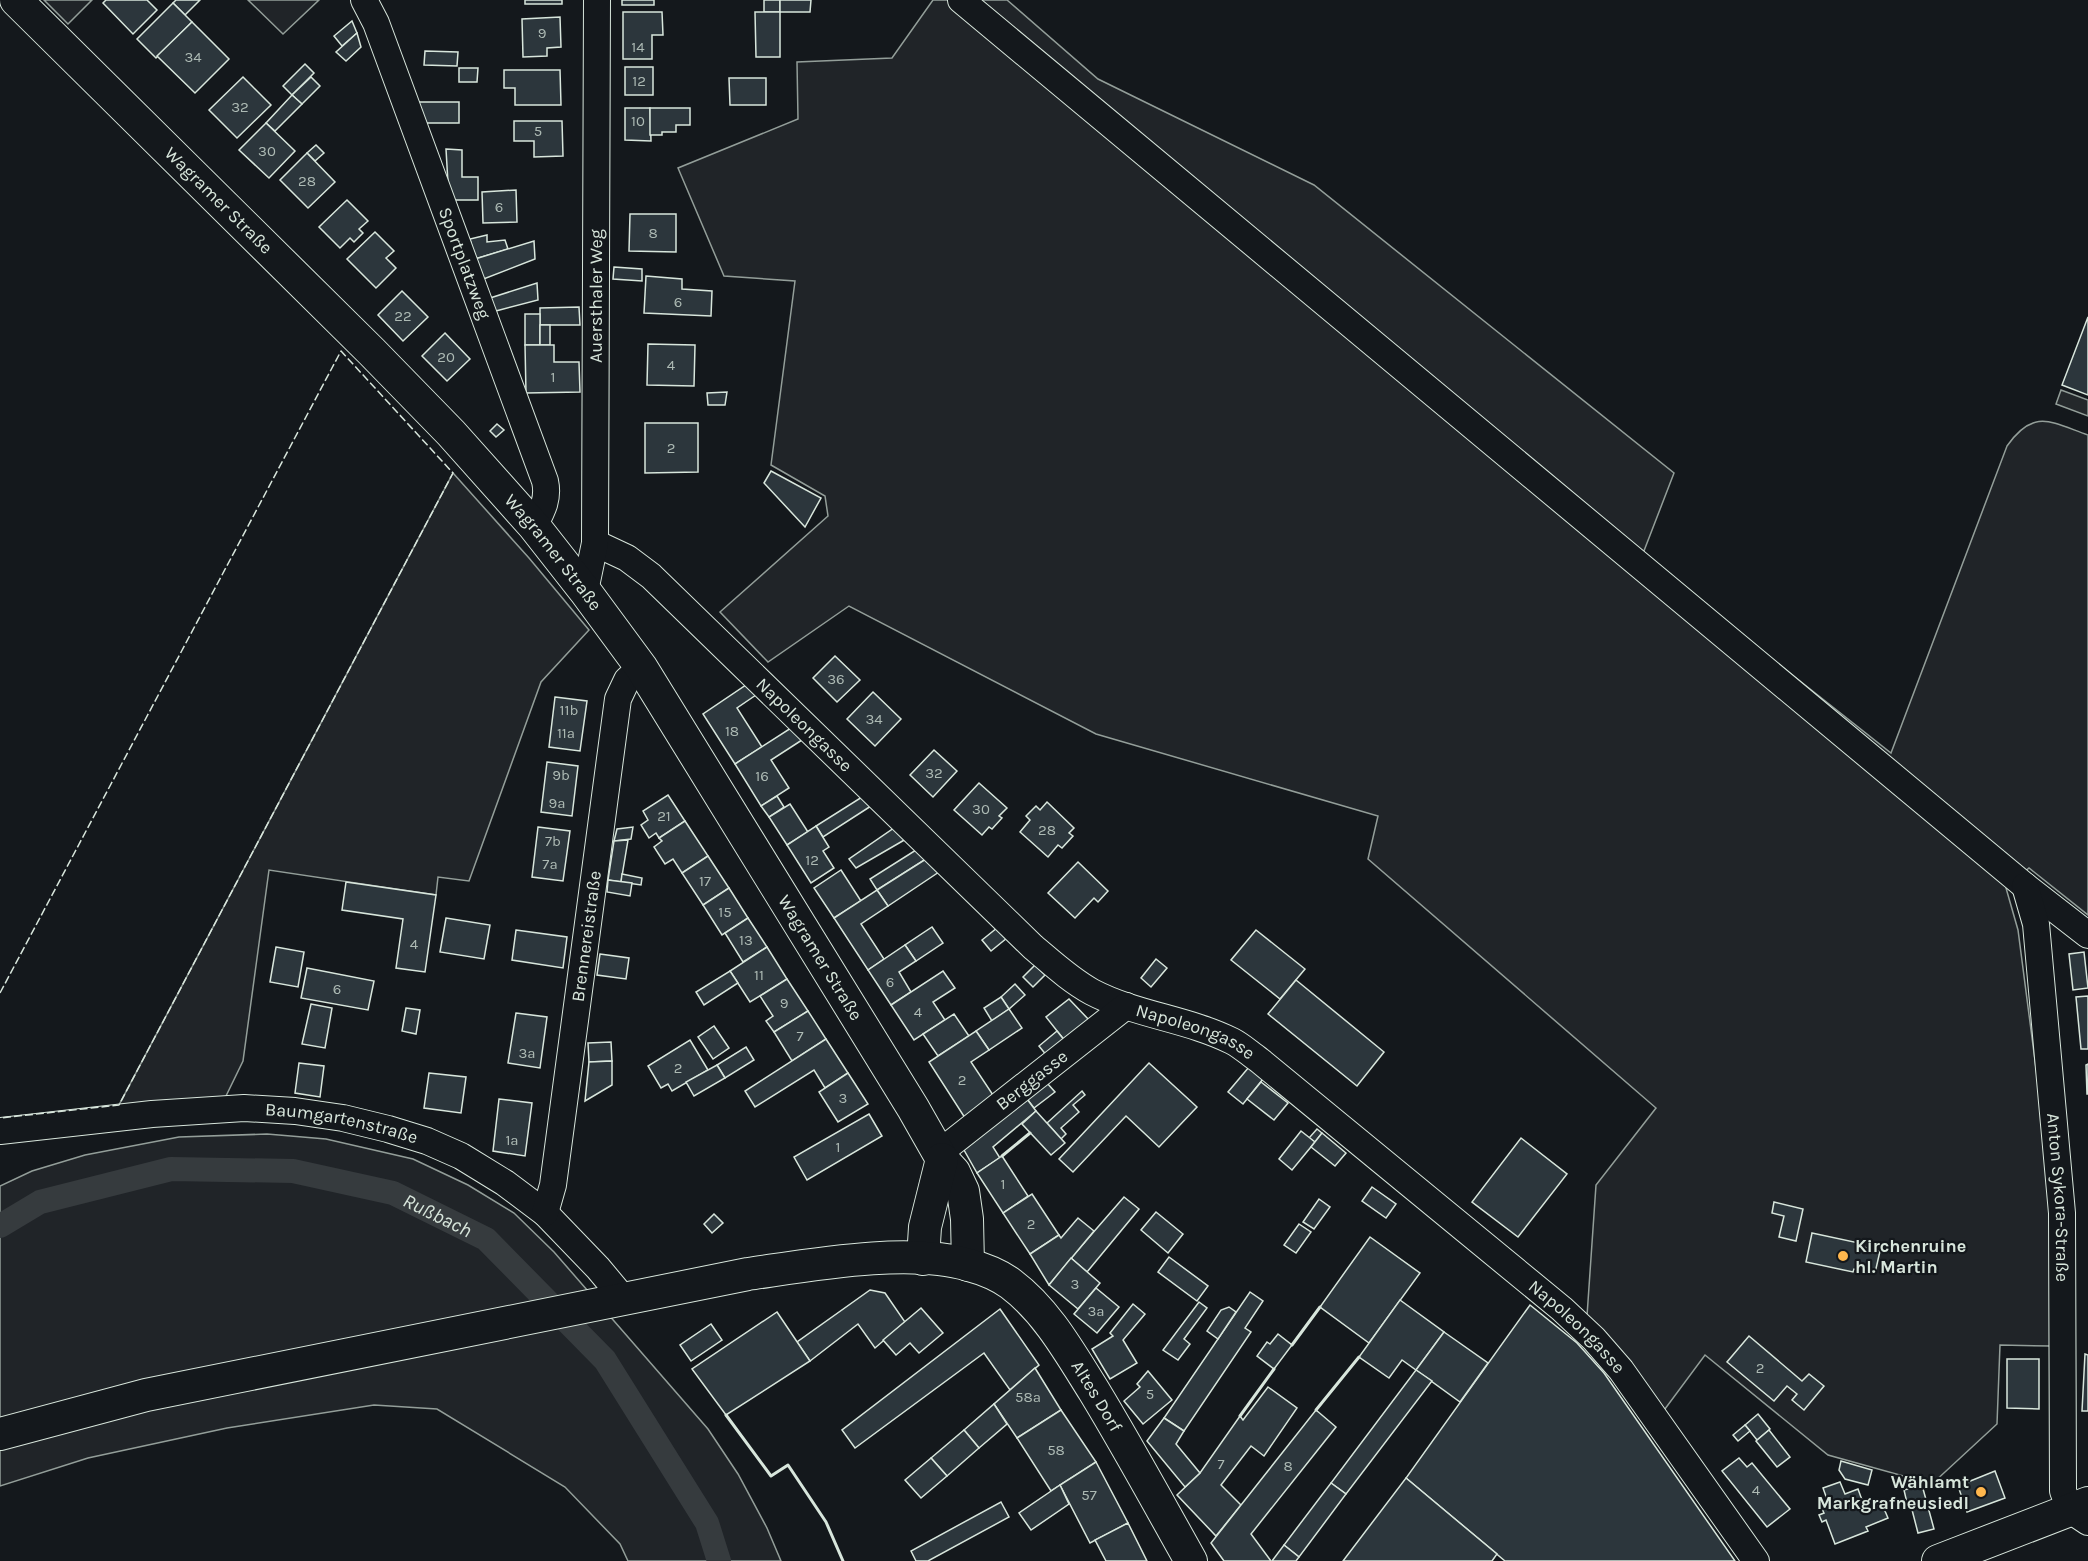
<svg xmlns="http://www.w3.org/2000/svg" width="2088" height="1561" font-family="Karla,sans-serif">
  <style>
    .green { fill: #202428; stroke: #939e99; stroke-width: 1.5 }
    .parking { fill: #24282b; stroke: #939e99; stroke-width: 1.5 }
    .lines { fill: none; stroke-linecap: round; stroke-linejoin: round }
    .canal { stroke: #363b3e; stroke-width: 24 }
    .building { fill: #2c363c; stroke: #d8e6dc; stroke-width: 1.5 }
    .minor-casing { stroke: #d8e6dc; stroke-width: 28 }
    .major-casing { stroke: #d8e6dc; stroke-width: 34 }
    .minor { stroke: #14181c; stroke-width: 26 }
    .major { stroke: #14181c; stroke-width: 32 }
    .fence { stroke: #d8e6dc; stroke-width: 1.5; stroke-dasharray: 8 3; stroke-linecap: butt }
    .wall { stroke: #d8e6dc; stroke-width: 3 }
    .poi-dot { fill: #ffb74d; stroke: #14181c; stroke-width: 2 }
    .labels { text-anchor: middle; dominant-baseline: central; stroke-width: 4.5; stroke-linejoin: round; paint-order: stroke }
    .number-label { font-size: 15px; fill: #adbab4 }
    .street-label { font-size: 18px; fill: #d8e6dc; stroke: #14181c }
    .poi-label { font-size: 18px; font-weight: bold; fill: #d8e6dc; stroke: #14181c; text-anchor: start }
    .water-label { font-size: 20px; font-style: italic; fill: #d8e6dc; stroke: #14181c }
  </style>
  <rect width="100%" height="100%" fill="#14181c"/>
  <g class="green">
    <polygon points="44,0 92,0 68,24"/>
    <polygon points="248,0 319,0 283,34"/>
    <path d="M933,0H1007L1098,79L1314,185L1674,473L1642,556L1891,753L2007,446C2034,408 2051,422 2088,435V915L2029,868L2006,888L2018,930L2047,1153L2052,1213L2051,1346L2000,1345L1997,1424L1932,1484L1828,1455L1705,1355L1662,1413L1587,1316L1596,1185L1656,1108L1368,859L1378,816L1096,734L849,606L768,662L720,612L828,516L825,496L771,465L795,281L724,276L678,168L798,119L797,62L892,58Z"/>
    <polygon points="453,473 529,558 589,630 541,682 469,881 438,877 436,895 269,870 243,1061 225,1098 119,1105"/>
    <polygon points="267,1134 326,1139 413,1159 468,1185 514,1213 554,1252 708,1429 738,1474 767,1528 781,1561 628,1561 620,1544 565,1487 437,1409 374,1405 227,1428 88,1458 0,1486 0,1186 32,1171 85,1155 179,1137"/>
  </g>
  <polygon class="parking" points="2061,390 2088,400 2088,416 2056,404"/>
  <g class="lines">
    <path class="canal" id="s1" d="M0,1226L40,1202L171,1169L293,1171L393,1193L486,1239L605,1360L707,1523L719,1561"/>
  </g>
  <g class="building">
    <polygon points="106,0 147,0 157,10 133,34 103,3"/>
    <polygon points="176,0 200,0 185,15 173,3"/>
    <rect x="525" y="0" width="37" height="4"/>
    <rect x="622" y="0" width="32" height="5"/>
    <rect x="764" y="0" width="16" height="12"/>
    <polygon points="780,0 811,0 810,12 780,12"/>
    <polygon points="173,3 192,22 156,58 137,39"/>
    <polygon points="623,12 662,12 663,35 652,35 652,59 623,59"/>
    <polygon points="755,12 780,12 780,57 756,57"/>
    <polygon points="560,17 561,47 547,48 547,56 523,57 522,19"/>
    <polygon points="352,21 357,33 342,46 334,36"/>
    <polygon points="192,22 229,59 195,93 157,56"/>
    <polygon points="357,33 361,47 346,61 336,52"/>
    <polygon points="425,51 458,52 457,66 424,65"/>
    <polygon points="305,64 314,73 292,95 283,86"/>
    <rect x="625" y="67" width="28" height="28"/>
    <polygon points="459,68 478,68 477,82 459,82"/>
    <polygon points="504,70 560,70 561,105 515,105 515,88 504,88"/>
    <polygon points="243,77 271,105 237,138 209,110"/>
    <polygon points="311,77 320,86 302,104 292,95"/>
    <polygon points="729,78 766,78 766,105 730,105"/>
    <polygon points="292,95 302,104 275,131 266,123"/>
    <polygon points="415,102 459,102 459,123 422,123"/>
    <polygon points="625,108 650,108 651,141 625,140"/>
    <polygon points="650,108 690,108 690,125 676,125 676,132 662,132 662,135 650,135"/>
    <polygon points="514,121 562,121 563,156 534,157 534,141 514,141"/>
    <polygon points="266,123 295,151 269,178 239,150"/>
    <polygon points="316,145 324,153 315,161 307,153"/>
    <polygon points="446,149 462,150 462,177 478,177 478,200 449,200"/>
    <polygon points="307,153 335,182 308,208 280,180"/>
    <polygon points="516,190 517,222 483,223 482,192"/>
    <polygon points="347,200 368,221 359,229 363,233 354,242 350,238 340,248 319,227"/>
    <polygon points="630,214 676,214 676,252 629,251"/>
    <polygon points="375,232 394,251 386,258 396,268 376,288 347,259"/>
    <polygon points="487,235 487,242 505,240 508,249 475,259 470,239"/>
    <polygon points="534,241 535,259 481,280 475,259"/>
    <polygon points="614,267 642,269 642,281 613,279"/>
    <polygon points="646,276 682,279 682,289 712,291 711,316 644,313"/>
    <polygon points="537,283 538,300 492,312 487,299"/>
    <polygon points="402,291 428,317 403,341 378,315"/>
    <polygon points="579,307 580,325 540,325 540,308"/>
    <rect x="525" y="314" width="15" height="31"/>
    <polygon points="2088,317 2088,395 2062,385"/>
    <rect x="540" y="325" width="10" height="20"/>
    <polygon points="445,333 470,359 447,381 422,356"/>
    <polygon points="648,344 695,345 694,386 647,385"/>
    <polygon points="525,345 554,345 554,362 579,362 580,392 526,393"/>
    <polygon points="727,392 725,405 708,405 707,393"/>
    <polygon points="645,423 698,423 698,472 645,473"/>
    <polygon points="497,424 504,430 496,437 490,431"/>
    <polygon points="771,471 821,498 805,527 764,483"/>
    <polygon points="835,656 860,680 837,702 813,678"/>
    <polygon points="746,685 756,695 737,708 762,747 735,764 703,714"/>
    <polygon points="873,692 901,719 875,746 847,719"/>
    <polygon points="555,697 587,701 580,751 549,747"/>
    <polygon points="791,728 802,740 771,760 789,788 761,806 735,764"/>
    <polygon points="934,750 957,771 933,797 910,775"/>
    <polygon points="547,762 578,766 572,816 541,812"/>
    <polygon points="979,783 1007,808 999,816 1002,818 992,829 989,827 982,835 954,810"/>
    <polygon points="668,795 685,821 659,838 656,833 649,838 641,825 648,820 643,811"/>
    <polygon points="777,796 784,807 769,817 761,806"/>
    <polygon points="862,797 871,806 823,837 816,826"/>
    <polygon points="1047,802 1074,828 1069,833 1073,836 1062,848 1058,845 1048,857 1020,832 1030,820 1026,816 1036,806 1040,810"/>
    <polygon points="790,804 808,832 787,845 769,817"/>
    <polygon points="685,821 708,856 682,873 673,859 665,864 654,847 662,841 659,838"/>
    <polygon points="816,826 829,847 823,851 834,868 811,883 787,845"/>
    <polygon points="538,827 570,831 563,881 532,877"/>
    <polygon points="633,827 631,839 614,841 617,829"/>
    <polygon points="894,828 906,839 856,868 849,859"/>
    <polygon points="628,840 621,882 608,880 614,841"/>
    <polygon points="916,850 926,859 877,890 870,879"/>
    <polygon points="708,856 729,888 703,905 682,873"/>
    <polygon points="926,859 939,872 888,906 877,890"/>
    <polygon points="1078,862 1108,891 1098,902 1094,898 1075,918 1048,893"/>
    <polygon points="841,870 861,901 834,918 814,888"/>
    <polygon points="622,874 642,878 641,885 621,882"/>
    <polygon points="608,880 632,883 630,896 607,892"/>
    <polygon points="346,882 436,895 425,972 396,968 403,919 342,910"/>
    <polygon points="729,888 748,918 722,935 703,905"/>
    <polygon points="877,890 888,906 861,924 884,959 868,970 834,918"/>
    <polygon points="446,918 490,925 484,959 440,952"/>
    <polygon points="748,918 767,947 743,962 725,933"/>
    <polygon points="932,927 943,943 916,961 905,945"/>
    <polygon points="997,928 1007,938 991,951 982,940"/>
    <polygon points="516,930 567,937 563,968 512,960"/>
    <polygon points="1256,930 1305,969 1280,999 1231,960"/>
    <polygon points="905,945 916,961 899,972 911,992 891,1005 868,970"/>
    <polygon points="276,947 304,952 298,987 270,982"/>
    <polygon points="767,947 787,979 750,1002 730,971"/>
    <polygon points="2084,952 2088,988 2073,990 2069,954"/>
    <polygon points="600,954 629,958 626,979 597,975"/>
    <polygon points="1156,959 1167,968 1151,987 1141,978"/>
    <polygon points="1035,965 1045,975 1033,987 1023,977"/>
    <polygon points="307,968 374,981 368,1010 301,998"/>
    <polygon points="730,971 738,983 704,1005 696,992"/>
    <polygon points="943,971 955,988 933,1002 945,1020 914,1040 891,1005"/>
    <polygon points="787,979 808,1011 774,1032 766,1021 773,1016 760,996"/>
    <polygon points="1296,980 1384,1052 1357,1086 1268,1014"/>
    <polygon points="1015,984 1025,995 1009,1009 1001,997"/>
    <polygon points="2088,996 2088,1049 2081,1049 2076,997"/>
    <polygon points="1001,997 1009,1009 992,1021 984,1008"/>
    <polygon points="1069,999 1090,1021 1065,1041 1046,1017"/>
    <polygon points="311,1004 332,1008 325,1048 302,1044"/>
    <polygon points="406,1008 420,1010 416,1034 402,1031"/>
    <polygon points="1009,1009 1022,1028 989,1050 976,1031"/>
    <polygon points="808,1011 826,1039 792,1061 774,1032"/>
    <polygon points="516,1013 547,1017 540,1068 508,1063"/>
    <polygon points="954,1014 969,1036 938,1056 923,1034"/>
    <polygon points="714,1026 729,1048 713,1059 698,1037"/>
    <polygon points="976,1031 989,1050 971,1062 995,1098 965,1118 929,1062"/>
    <polygon points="1057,1031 1065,1041 1047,1056 1039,1046"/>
    <polygon points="826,1039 848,1073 825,1088 814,1070 755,1107 745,1091"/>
    <polygon points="690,1040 708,1070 672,1091 668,1084 661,1088 648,1066"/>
    <polygon points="611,1042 612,1061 589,1062 588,1043"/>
    <polygon points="746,1047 754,1060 725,1078 717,1065"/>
    <polygon points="612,1061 612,1085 585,1101 589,1062"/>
    <polygon points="299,1063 324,1066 320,1097 295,1093"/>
    <polygon points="1149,1063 1197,1107 1159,1147 1126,1116 1073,1172 1059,1159"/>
    <polygon points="2088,1064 2088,1094 2087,1094 2086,1065"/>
    <polygon points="717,1065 725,1078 694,1096 686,1082"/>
    <polygon points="1249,1067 1263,1079 1243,1104 1228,1092"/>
    <polygon points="429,1073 466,1077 461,1113 424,1108"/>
    <polygon points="848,1073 868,1104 838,1122 819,1092"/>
    <polygon points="1261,1082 1288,1103 1274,1120 1247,1099"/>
    <polygon points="1047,1083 1055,1092 1034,1108 1027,1099"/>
    <polygon points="1082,1091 1085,1095 1073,1105 1079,1112 1061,1128 1066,1134 1061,1139 1047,1123"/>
    <polygon points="499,1099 532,1103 525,1156 493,1151"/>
    <polygon points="1027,1099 1036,1111 993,1147 1000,1158 977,1173 964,1150"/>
    <polygon points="1036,1111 1065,1143 1051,1155 1022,1124"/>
    <polygon points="869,1114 882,1136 807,1180 794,1157"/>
    <polygon points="1317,1129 1322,1133 1315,1142 1309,1138"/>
    <polygon points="1301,1131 1315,1142 1292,1170 1279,1159"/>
    <polygon points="1322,1133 1346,1153 1335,1166 1311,1147"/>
    <polygon points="1521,1138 1567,1174 1518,1237 1472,1202"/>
    <polygon points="1002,1156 1028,1196 1003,1213 977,1173"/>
    <polygon points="1372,1187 1396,1204 1386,1218 1362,1201"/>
    <polygon points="1032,1194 1059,1235 1030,1254 1003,1213"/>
    <polygon points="1124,1197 1139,1209 1087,1272 1071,1258"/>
    <polygon points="1319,1199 1330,1207 1314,1229 1303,1222"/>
    <polygon points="1774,1202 1803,1209 1796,1241 1779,1237 1784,1216 1772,1213"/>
    <polygon points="1156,1212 1183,1234 1168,1253 1141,1230"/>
    <polygon points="714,1214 723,1223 712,1233 704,1224"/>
    <polygon points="1078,1218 1094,1231 1049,1285 1030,1254 1059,1235 1061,1238"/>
    <polygon points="1299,1224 1311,1232 1296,1253 1284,1245"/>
    <polygon points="1812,1233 1859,1243 1859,1246 1880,1251 1875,1273 1854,1269 1853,1272 1806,1262"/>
    <polygon points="1370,1237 1420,1273 1369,1343 1320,1307"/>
    <polygon points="1169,1257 1208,1286 1197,1301 1158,1272"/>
    <polygon points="1071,1258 1100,1283 1078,1309 1049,1285"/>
    <polygon points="1096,1288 1119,1307 1097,1333 1074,1314"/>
    <polygon points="870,1290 885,1293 905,1322 875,1348 858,1324 810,1361 797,1342"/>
    <polygon points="1250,1292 1263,1301 1245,1328 1251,1332 1184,1431 1164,1418"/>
    <polygon points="1400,1300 1444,1332 1416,1370 1402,1360 1389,1378 1359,1357"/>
    <polygon points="1199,1302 1207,1308 1184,1339 1190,1344 1178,1360 1163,1350"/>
    <polygon points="1133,1304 1145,1314 1123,1340 1137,1363 1110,1379 1092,1349 1113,1336 1110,1333"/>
    <polygon points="1530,1305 1577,1343 1604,1373 1735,1561 1505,1561 1406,1478"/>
    <polygon points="1229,1307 1236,1312 1218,1339 1207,1331 1221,1310"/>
    <polygon points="921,1308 943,1333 919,1353 910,1343 896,1355 883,1340"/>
    <polygon points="1000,1309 1039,1365 1010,1390 984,1353 855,1448 842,1430"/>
    <polygon points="777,1312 810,1361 726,1415 692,1369"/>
    <polygon points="711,1324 722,1340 691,1361 680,1345"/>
    <polygon points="1444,1332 1488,1363 1460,1402 1416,1370"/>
    <polygon points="1278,1334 1292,1345 1274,1369 1257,1356 1267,1342 1270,1344"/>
    <polygon points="1749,1336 1802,1381 1809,1374 1824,1386 1804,1410 1792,1400 1797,1394 1787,1386 1774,1401 1727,1362"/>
    <polygon points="2085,1354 2088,1355 2088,1411 2082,1411"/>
    <polygon points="2007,1359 2039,1359 2039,1409 2007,1408"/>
    <polygon points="1035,1368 1061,1410 1017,1438 994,1404"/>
    <polygon points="1416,1370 1432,1381 1346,1494 1331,1483"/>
    <polygon points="1148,1371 1172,1400 1143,1424 1124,1401 1140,1387 1137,1384"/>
    <polygon points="1268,1387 1297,1408 1264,1456 1251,1446 1221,1485 1241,1505 1216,1536 1177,1495 1200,1473 1240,1416 1243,1420"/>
    <polygon points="994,1404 1007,1424 979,1448 964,1430"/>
    <polygon points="1061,1410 1096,1462 1051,1491 1017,1438"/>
    <polygon points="1316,1410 1336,1427 1251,1534 1271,1561 1224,1561 1211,1543"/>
    <polygon points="1758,1414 1770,1429 1757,1440 1745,1425"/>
    <polygon points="1164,1418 1184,1431 1176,1444 1200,1473 1185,1487 1147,1441"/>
    <polygon points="1745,1425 1750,1431 1738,1441 1733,1435"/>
    <polygon points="964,1430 979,1448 947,1476 931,1458"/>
    <polygon points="1769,1430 1790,1457 1777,1467 1756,1441"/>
    <polygon points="931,1458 947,1476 921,1498 905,1480"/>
    <polygon points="1739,1458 1747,1467 1752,1463 1790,1509 1767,1527 1722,1471"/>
    <polygon points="1841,1461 1872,1470 1868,1485 1845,1479 1839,1470"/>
    <polygon points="1096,1462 1128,1523 1090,1543 1060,1485"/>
    <polygon points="1995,1471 2005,1498 1967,1512 1958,1486"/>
    <polygon points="1406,1478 1497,1554 1492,1561 1343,1561"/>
    <polygon points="1840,1482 1845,1494 1858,1489 1866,1511 1882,1504 1888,1518 1866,1527 1868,1531 1835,1544 1826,1520 1822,1522 1819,1515 1824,1513 1820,1505 1828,1502 1823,1488"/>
    <polygon points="1331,1483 1346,1494 1299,1557 1284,1545"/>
    <polygon points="1060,1485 1069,1504 1031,1530 1019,1513"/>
    <polygon points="1922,1485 1934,1529 1918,1533 1910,1502 1907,1503 1904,1490"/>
    <polygon points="1001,1502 1009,1517 928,1561 916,1561 911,1551"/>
    <polygon points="1128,1523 1147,1561 1106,1561 1095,1540"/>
    <polygon points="1284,1545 1299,1557 1296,1561 1272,1561"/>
  </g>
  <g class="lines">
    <defs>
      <g id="minor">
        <path id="s2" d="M364,0L376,23L545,481C549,499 542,511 534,526"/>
        <polyline points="961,0 2025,886 2088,935"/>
        <path id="s3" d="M595,543L627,558L651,576L1033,947C1052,963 1070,980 1092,992C1136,1015 1188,1019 1232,1041C1242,1046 1250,1054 1259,1060L1562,1309L1594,1339L1621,1370L1756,1561"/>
        <path id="s4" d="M585,591L595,543L597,0"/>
        <path id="s5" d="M2025,886L2036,924L2062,1213L2063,1491L2070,1510L2088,1522"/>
        <path id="s6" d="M0,1131L152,1114L244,1108L295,1111L343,1118L388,1129L427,1141L461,1156L505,1183L545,1213L598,1268L623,1298"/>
        <path id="s7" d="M939,1153L1126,1006"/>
        <path id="s8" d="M545,1213L553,1185L618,699L627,680L641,667"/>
      </g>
      <g id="major">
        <path id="s9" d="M16,0L372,352L451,433L534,526L585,591L641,667L913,1108L942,1159L954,1172L963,1191L967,1219L968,1265"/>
        <polyline points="923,1259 925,1227 942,1159"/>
        <path id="s10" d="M0,1434L146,1395L748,1274C811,1265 908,1247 969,1265C984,1269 999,1275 1011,1284C1047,1311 1070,1353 1094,1391C1128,1447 1159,1504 1191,1561"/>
        <polyline points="1938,1561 2088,1503"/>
      </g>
    </defs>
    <use href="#minor" class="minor-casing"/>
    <use href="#major" class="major-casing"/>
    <use href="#minor" class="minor"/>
    <use href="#major" class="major"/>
    <polyline class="fence" points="0,993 341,351 453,473 119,1105 0,1118"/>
    <g class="wall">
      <polyline points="1002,1156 1030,1133"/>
      <polyline points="1292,1345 1320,1307"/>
      <polyline points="1316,1410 1359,1357"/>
      <polyline points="726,1415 771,1476 788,1465 826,1522 843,1561"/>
      <polyline points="1240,1416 1274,1369"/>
    </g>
  </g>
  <g class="poi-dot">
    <circle cx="1843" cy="1256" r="6"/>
    <circle cx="1981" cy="1492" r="6"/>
  </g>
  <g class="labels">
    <g class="number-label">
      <text x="542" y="33">9</text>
      <text x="638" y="47">14</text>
      <text x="193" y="57">34</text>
      <text x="639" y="81">12</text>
      <text x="240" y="107">32</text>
      <text x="638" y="121">10</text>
      <text x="538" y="131">5</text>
      <text x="267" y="151">30</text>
      <text x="307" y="181">28</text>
      <text x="499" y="207">6</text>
      <text x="653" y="233">8</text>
      <text x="678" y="302">6</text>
      <text x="403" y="316">22</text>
      <text x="446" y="357">20</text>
      <text x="671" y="365">4</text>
      <text x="553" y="377">1</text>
      <text x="671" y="448">2</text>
      <text x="836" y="679">36</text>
      <text x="569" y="710">11b</text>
      <text x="874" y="719">34</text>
      <text x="732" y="731">18</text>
      <text x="566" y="733">11a</text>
      <text x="934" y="773">32</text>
      <text x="561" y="775">9b</text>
      <text x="762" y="776">16</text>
      <text x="557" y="803">9a</text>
      <text x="981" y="809">30</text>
      <text x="664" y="816">21</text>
      <text x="1047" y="830">28</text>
      <text x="553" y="841">7b</text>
      <text x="812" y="860">12</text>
      <text x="550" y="864">7a</text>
      <text x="705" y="881">17</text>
      <text x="725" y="912">15</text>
      <text x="746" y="940">13</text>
      <text x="414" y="944">4</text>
      <text x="759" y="975">11</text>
      <text x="890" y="982">6</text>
      <text x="337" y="989">6</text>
      <text x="784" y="1003">9</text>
      <text x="918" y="1012">4</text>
      <text x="800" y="1036">7</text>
      <text x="527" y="1053">3a</text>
      <text x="678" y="1068">2</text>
      <text x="962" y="1080">2</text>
      <text x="843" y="1098">3</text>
      <text x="512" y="1140">1a</text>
      <text x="838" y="1147">1</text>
      <text x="1003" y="1184">1</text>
      <text x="1031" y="1224">2</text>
      <text x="1075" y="1284">3</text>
      <text x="1096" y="1311">3a</text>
      <text x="1760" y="1368">2</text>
      <text x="1150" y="1394">5</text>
      <text x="1028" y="1397">58a</text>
      <text x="1056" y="1450">58</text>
      <text x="1221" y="1464">7</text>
      <text x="1288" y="1466">8</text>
      <text x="1756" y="1490">4</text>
      <text x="1089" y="1495">57</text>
    </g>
    <g class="street-label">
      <text stroke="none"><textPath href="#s9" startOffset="285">Wagramer Straße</textPath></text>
      <text stroke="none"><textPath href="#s2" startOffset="282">Sportplatzweg</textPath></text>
      <text stroke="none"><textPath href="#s4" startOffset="296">Auersthaler Weg</textPath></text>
      <text stroke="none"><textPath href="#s9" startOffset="771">Wagramer Straße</textPath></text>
      <text stroke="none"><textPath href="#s3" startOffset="279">Napoleongasse</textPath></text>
      <text stroke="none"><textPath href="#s8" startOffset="280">Brennereistraße</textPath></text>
      <text stroke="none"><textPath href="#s9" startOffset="1257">Wagramer Straße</textPath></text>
      <text stroke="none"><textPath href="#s3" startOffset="783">Napoleongasse</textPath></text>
      <text stroke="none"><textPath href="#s7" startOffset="118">Berggasse</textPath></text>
      <text stroke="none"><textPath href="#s6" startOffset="344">Baumgartenstraße</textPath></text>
      <text stroke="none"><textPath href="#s5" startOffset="314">Anton Sykora-Straße</textPath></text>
      <text stroke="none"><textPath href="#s3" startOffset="1269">Napoleongasse</textPath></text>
      <text stroke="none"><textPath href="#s10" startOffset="1176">Altes Dorf</textPath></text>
    </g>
    <g class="poi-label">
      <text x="1855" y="1246">Kirchenruine<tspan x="1855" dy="21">hl. Martin</tspan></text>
      <text x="1969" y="1482" text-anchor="end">Wählamt<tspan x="1969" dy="21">Markgrafneusiedl</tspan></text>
    </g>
    <g class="water-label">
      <text stroke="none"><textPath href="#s1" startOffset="456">Rußbach</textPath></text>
    </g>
  </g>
</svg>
